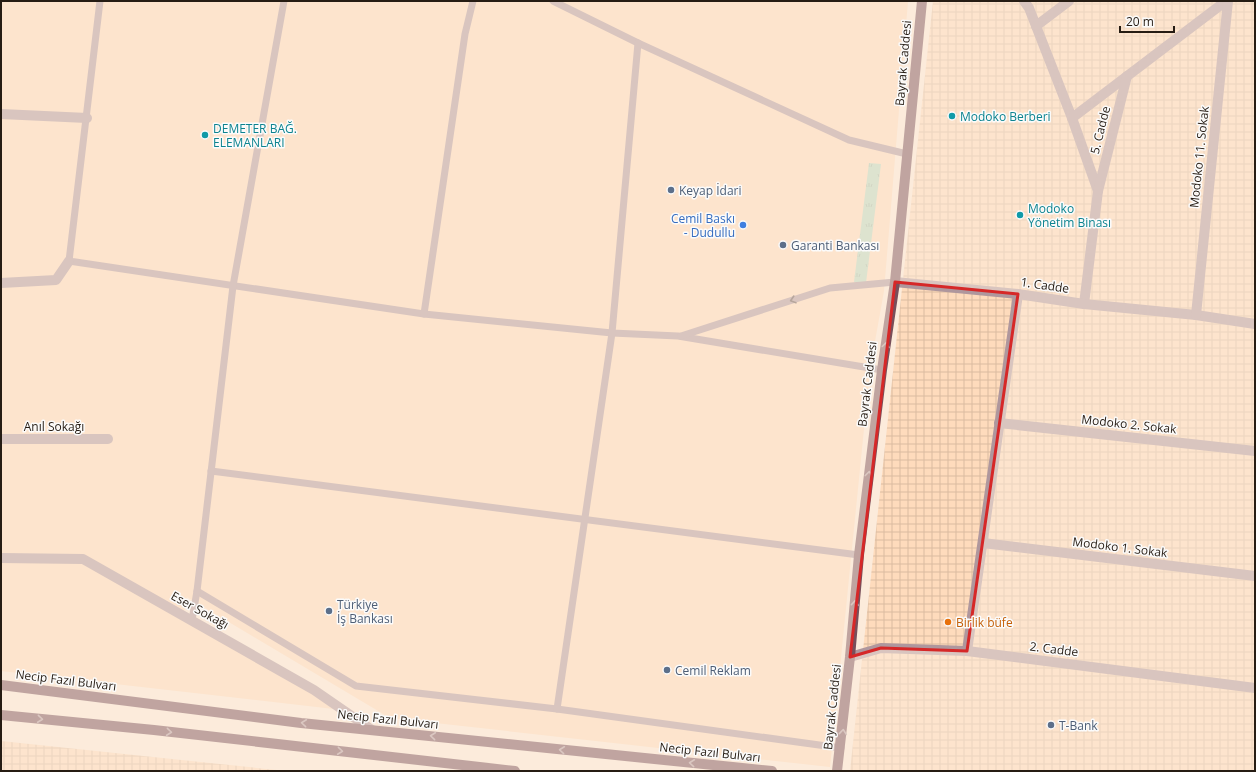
<svg xmlns="http://www.w3.org/2000/svg" width="1256" height="772" font-family="'Open Sans',sans-serif">
  <style>
    .built { fill: #fedbbc }
    .industrial { fill: url(#industrial-grid) }
    .grass { fill: url(#grass-tufts) }
    .lines { fill: none; stroke-linecap: round; stroke-linejoin: round }
    .lane { stroke: #af979d; stroke-width: 7 }
    .street { stroke: #af979d; stroke-width: 10 }
    .primary { stroke: #784f5a; stroke-width: 10 }
    .oneway { stroke: #645351 }
    .oneway2 { stroke: #b39ca2 }
    .marked { fill: none; stroke: #d62828; stroke-width: 3; stroke-linejoin: round }
    .culture-dot { fill: #0f9aa8; stroke: #fbfbfb; stroke-width: 1.5 }
    .service-dot { fill: #5c6f8a; stroke: #fbfbfb; stroke-width: 1.5 }
    .shop-dot { fill: #3f7fe0; stroke: #fbfbfb; stroke-width: 1.5 }
    .food-dot { fill: #e8710a; stroke: #fbfbfb; stroke-width: 1.5 }
    .labels { text-anchor: middle; dominant-baseline: central; stroke-width: 3; stroke-linejoin: round; paint-order: stroke }
    .street-label { font-size: 12px; fill: #261c13; stroke: #fbfbfb }
    .culture-label { font-size: 12px; fill: #0d838f; stroke: #fbfbfb; text-anchor: start }
    .service-label { font-size: 12px; fill: #4e5e75; stroke: #fbfbfb; text-anchor: start }
    .shop-label { font-size: 12px; fill: #366cbe; stroke: #fbfbfb; text-anchor: end }
    .food-label { font-size: 12px; fill: #c56008; stroke: #fbfbfb; text-anchor: start }
  </style>
  <defs>
    <pattern id="industrial-grid" width="8" height="8" patternUnits="userSpaceOnUse"><rect width="8" height="8" fill="#fedbbc"/><path d="M0 4h8M4 0v8" fill="none" stroke="#dabba1"/></pattern>
    <pattern id="grass-tufts" width="24" height="20" patternUnits="userSpaceOnUse"><rect width="24" height="20" fill="#b9dac2"/><path d="M3 7l-1-3M5 7V3M7 7l1-3M15 17l-1-3M17 17v-4M19 17l1-3" fill="none" stroke="#9fbaa6"/></pattern>
  </defs>
  <rect width="100%" height="100%" fill="#fcebdb"/>
  <polygon class="built" points="1,1 908,1 884,291 870,369 830,767 390,718 187,597 184,611 333,700 334,709 1,671"/>
  <g class="industrial">
    <polygon points="933,1 1255,1 1255,771 850,771"/>
    <polygon points="1,741 286,771 1,771"/>
  </g>
  <polygon class="grass" points="869,163 881,164 866,283 854,282"/>
  <g class="lines">
    <g class="lane">
      <polyline points="100,1 69,261 424,314 612,333 678,336 882,370"/>
      <polyline points="553,1 638,43 849,140 907,154"/>
      <polyline points="424,314 465,34 473,1"/>
      <polyline points="681,336 830,288 895,282"/>
      <polyline points="211,471 859,555"/>
      <polyline points="197,591 356,686 557,709 841,748"/>
      <polyline points="192,620 197,591 233,286 284,1"/>
      <polyline points="557,709 612,333 638,43"/>
    </g>
    <g class="street">
      <polyline points="1024,1 1029,8 1072,118 1098,191 1084,304"/>
      <polyline points="1036,26 1069,1"/>
      <polyline points="1,114 87,118"/>
      <polyline points="1072,118 1226,1"/>
      <polyline points="1098,191 1127,76"/>
      <polyline points="895,282 1018,294 1084,304 1196,315 1255,324"/>
      <polyline points="1,283 56,280 69,261"/>
      <polyline points="1196,315 1228,1"/>
      <polyline points="999,423 1255,451"/>
      <polyline points="1,439 108,439"/>
      <polyline points="983,543 1255,576"/>
      <polyline points="1,558 83,559 314,690 372,730"/>
      <polyline points="967,651 1018,294"/>
      <polyline points="850,657 881,648 967,651 1255,688"/>
    </g>
    <g class="primary">
      <polyline points="1,685 301,723 772,771"/>
      <polyline points="1,715 154,730 515,771"/>
      <polyline points="837,771 850,657 859,555 882,370 895,282 922,1"/>
    </g>
  </g>
  <defs><path id="oneway-chevron" d="M-2-3.5L2.5 0L-2 3.5" fill="none" stroke-width="1.6" stroke-linecap="round" stroke-linejoin="round"/></defs>
  <use class="oneway" href="#oneway-chevron" transform="translate(793 300) rotate(162)"/>
  <g class="oneway2">
    <use href="#oneway-chevron" transform="translate(886 345) rotate(-82)"/>
    <use href="#oneway-chevron" transform="translate(869 474) rotate(-83)"/>
    <use href="#oneway-chevron" transform="translate(855 603) rotate(-85)"/>
    <use href="#oneway-chevron" transform="translate(40 719) rotate(6)"/>
    <use href="#oneway-chevron" transform="translate(304 723) rotate(-174)"/>
    <use href="#oneway-chevron" transform="translate(169 732) rotate(6)"/>
    <use href="#oneway-chevron" transform="translate(843 732) rotate(-84)"/>
    <use href="#oneway-chevron" transform="translate(433 736) rotate(-174)"/>
    <use href="#oneway-chevron" transform="translate(562 750) rotate(-174)"/>
    <use href="#oneway-chevron" transform="translate(340 751) rotate(6)"/>
    <use href="#oneway-chevron" transform="translate(692 763) rotate(-174)"/>
  </g>
  <path d="M0 0H1256V772H0ZM895,282L1018,294L967,651L881,648L850,657Z" fill="#fcebdb" fill-opacity=".55" fill-rule="evenodd"/>
  <path class="marked" d="M895,282L1018,294L967,651L881,648L850,657Z"/>
  <g class="culture-dot">
    <circle cx="952" cy="116" r="4"/>
    <circle cx="205" cy="135" r="4"/>
    <circle cx="1020" cy="215" r="4"/>
  </g>
  <g class="service-dot">
    <circle cx="671" cy="190" r="4"/>
    <circle cx="783" cy="245" r="4"/>
    <circle cx="329" cy="611" r="4"/>
    <circle cx="667" cy="670" r="4"/>
    <circle cx="1051" cy="725" r="4"/>
  </g>
  <circle class="shop-dot" cx="743" cy="225" r="4"/>
  <circle class="food-dot" cx="948" cy="622" r="4"/>
  <g class="labels">
    <g class="street-label">
      <text transform="translate(903 63) rotate(-85)">Bayrak Caddesi</text>
      <text transform="translate(1100 130) rotate(-76)">5. Cadde</text>
      <text transform="translate(1199 157) rotate(-84)">Modoko 11. Sokak</text>
      <text transform="translate(1045 285) rotate(8)">1. Cadde</text>
      <text transform="translate(867 384) rotate(-83)">Bayrak Caddesi</text>
      <text transform="translate(1129 424) rotate(6)">Modoko 2. Sokak</text>
      <text x="54" y="426">Anıl Sokağı</text>
      <text transform="translate(1120 547) rotate(7)">Modoko 1. Sokak</text>
      <text transform="translate(200 610) rotate(29)">Eser Sokağı</text>
      <text transform="translate(1054 649) rotate(7)">2. Cadde</text>
      <text transform="translate(66 680) rotate(7)">Necip Fazıl Bulvarı</text>
      <text transform="translate(832 707) rotate(-84)">Bayrak Caddesi</text>
      <text transform="translate(388 719) rotate(6)">Necip Fazıl Bulvarı</text>
      <text transform="translate(710 752) rotate(6)">Necip Fazıl Bulvarı</text>
    </g>
    <g class="culture-label">
      <text x="960" y="116">Modoko Berberi</text>
      <text x="213" y="128">DEMETER BAĞ.<tspan x="213" dy="14">ELEMANLARI</tspan></text>
      <text x="1028" y="208">Modoko<tspan x="1028" dy="14">Yönetim Binası</tspan></text>
    </g>
    <g class="service-label">
      <text x="679" y="190">Keyap İdari</text>
      <text x="791" y="245">Garanti Bankası</text>
      <text x="337" y="604">Türkiye<tspan x="337" dy="14">İş Bankası</tspan></text>
      <text x="675" y="670">Cemil Reklam</text>
      <text x="1059" y="725">T-Bank</text>
    </g>
    <g class="shop-label">
      <text x="735" y="218">Cemil Baskı<tspan x="735" dy="14">- Dudullu</tspan></text>
    </g>
    <g class="food-label">
      <text x="956" y="622">Birlik büfe</text>
    </g>
  </g>
  <rect width="1256" height="772" fill="none" stroke="#261c13" stroke-width="4"/>
  <path d="M1120 26v6h54v-6" fill="none" stroke="#261c13" stroke-width="2"/>
  <text x="1126" y="26" font-size="12" fill="#261c13" stroke="#fbfbfb" stroke-width="3" paint-order="stroke">20 m</text>
</svg>
